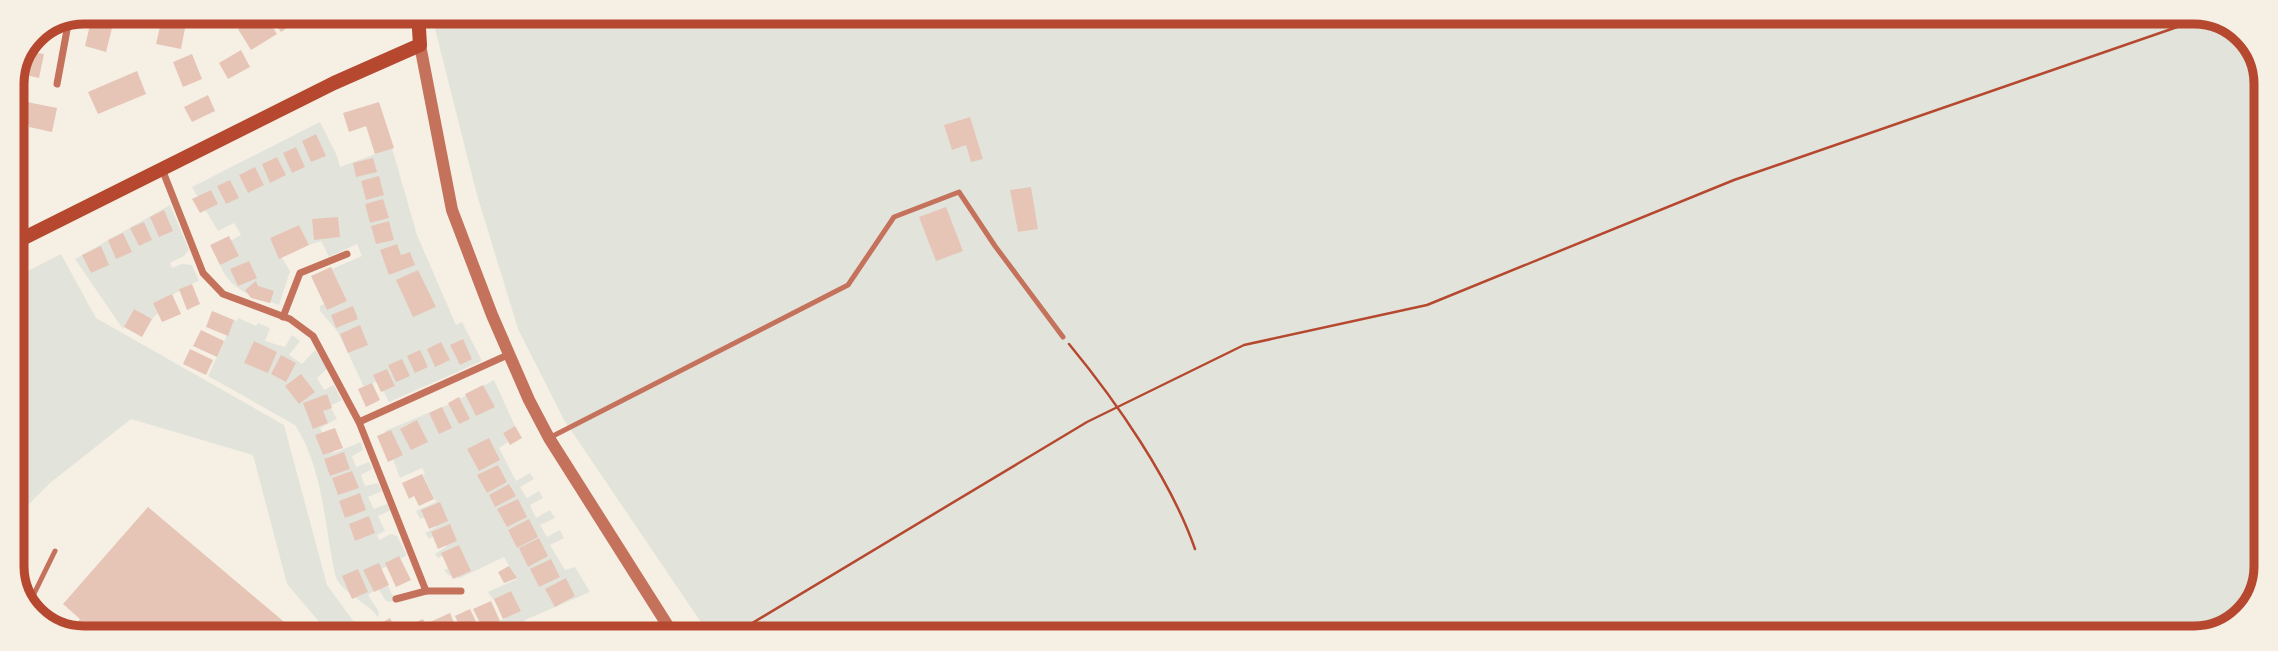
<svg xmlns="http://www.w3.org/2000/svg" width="2278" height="651" font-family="Lato,sans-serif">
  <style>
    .green { fill: #e2e4dc }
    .building { fill: #e6c5b7 }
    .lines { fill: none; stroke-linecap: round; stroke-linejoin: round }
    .path { stroke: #b5482f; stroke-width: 2.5 }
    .service { stroke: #c5725c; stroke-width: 5 }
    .minor { stroke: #c5725c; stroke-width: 7 }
    .tertiary { stroke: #c5725c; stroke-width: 12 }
    .secondary { stroke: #b5482f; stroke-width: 14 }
    .rim { fill: none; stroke: #b5482f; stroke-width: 9 }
  </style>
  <rect width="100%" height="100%" fill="#f6efe4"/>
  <g class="green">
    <polygon points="433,13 2212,15 2248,37 2266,80 2263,585 2238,624 2194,639 711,637 564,420 518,329 477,195 433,21"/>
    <path d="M320,122L337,156L340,167L392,148L417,235L456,325L462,322L482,361L389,402L378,381L364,387L338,332L320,311V306L344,294L332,269L362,256L357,244L329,257L321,241L309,245L299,225L270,238L290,271L279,305C244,294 224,288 215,249L241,235L234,223L218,231L192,187Z"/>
    <polygon points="170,205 189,250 184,256 170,263 172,268 182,264 192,265 199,281 179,289 180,291 154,303 158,313 152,319 134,309 123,329 75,259"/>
    <polygon points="61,254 96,318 284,425 327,585 365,637 332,637 287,584 253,455 131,419 50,483 12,521 12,279"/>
    <path d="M238,318L256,326L258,323L270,328L265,341L285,347L292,335L300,341L289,355L302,364L315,350L328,368L317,378L324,390L334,385L342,400L330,406L337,419L320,428L334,453L361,442L363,450L352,456L356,467L369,462L372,469L361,475L365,486L378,483L382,491L368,497L374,509L387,504L391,510L378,516L385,531L377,535L379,540L391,534L397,536L407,555L380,570L394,598L392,602L386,601L378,588L368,595L379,612L378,617C366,601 346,596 336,578C324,528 324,469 295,425L208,376L234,320L237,321Z"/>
    <polygon points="494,380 515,426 503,433 508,442 499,448 516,481 530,473 534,479 520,487 527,498 539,491 543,498 530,505 536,518 550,510 555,518 540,525 547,537 560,530 564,538 550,545 565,570 575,567 590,592 525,620 517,637 455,637 469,631 471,633 506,618 488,592 517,579 504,557 460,578 448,575 444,570 451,567 444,555 438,558 435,554 447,546 437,535 429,539 425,533 436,527 428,516 420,519 416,511 436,502 423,475 425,474 422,468 400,478 385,438 385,431 452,403"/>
  </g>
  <g class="building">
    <polygon points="93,12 116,12 106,52 85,46"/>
    <polygon points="268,12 303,12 305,16 281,32"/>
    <polygon points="264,13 277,34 251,50 238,29"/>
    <polygon points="162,18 186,23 181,49 156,44"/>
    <polygon points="49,27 46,40 32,37 34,33"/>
    <polygon points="241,50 250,67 228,79 219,63"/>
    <polygon points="26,51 44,54 39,78 17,73"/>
    <polygon points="192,54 202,79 183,87 173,62"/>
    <polygon points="137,71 146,94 98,114 88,92"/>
    <polygon points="208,95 215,111 192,122 184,107"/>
    <polygon points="12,99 57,108 52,132 29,127 29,124 12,120"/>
    <polygon points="379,102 394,148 375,154 366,126 349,132 343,113"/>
    <polygon points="970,117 983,159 971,162 966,145 952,150 944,125"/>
    <polygon points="316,134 326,156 311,162 302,141"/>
    <polygon points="296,147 305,167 292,173 283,153"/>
    <polygon points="277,157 286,175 270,183 262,164"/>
    <polygon points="373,158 377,172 356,177 353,163"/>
    <polygon points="255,167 264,185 248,193 239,175"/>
    <polygon points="379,176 384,195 366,200 361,181"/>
    <polygon points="230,180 239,198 226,204 217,186"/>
    <polygon points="1031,187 1038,229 1018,232 1010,190"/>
    <polygon points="211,190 218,204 200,213 192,199"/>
    <polygon points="383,199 389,218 370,223 365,204"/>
    <polygon points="946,207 963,251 936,261 919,217"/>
    <polygon points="164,210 173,231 159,237 150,217"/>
    <polygon points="338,217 340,237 314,240 312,219"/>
    <polygon points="389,221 394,240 376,244 371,226"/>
    <polygon points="144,222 152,240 139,246 130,228"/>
    <polygon points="299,225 309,245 279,259 270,238"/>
    <polygon points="123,233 132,252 116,259 108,240"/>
    <polygon points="229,236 239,256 220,265 210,245"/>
    <polygon points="397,244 401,255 410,252 415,265 389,275 380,250"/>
    <polygon points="101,246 109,265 91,273 82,255"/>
    <polygon points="249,261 257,278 238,286 230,269"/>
    <polygon points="331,267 347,301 327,310 311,276"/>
    <polygon points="418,270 436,307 413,317 396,280"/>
    <polygon points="256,281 258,286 274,291 270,303 251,298 245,290"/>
    <polygon points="192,284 200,304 187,310 179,289"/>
    <polygon points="172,294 181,314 162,322 153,303"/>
    <polygon points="353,306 358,319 336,328 331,315"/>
    <polygon points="134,309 152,319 142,337 124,327"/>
    <polygon points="212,311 234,320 228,336 206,327"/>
    <polygon points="360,325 368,345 348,353 340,334"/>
    <polygon points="201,330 224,341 217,357 193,346"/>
    <polygon points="463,339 472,359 460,365 450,345"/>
    <polygon points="254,341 277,352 268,373 244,363"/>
    <polygon points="441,342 450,360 435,367 427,349"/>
    <polygon points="190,349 213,360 206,375 183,364"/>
    <polygon points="420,350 428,367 415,373 407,356"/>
    <polygon points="281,355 296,363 286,382 271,374"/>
    <polygon points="402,359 410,376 396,382 388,365"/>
    <polygon points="387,369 395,386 381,392 373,375"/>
    <polygon points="301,374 315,392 299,404 285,386"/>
    <polygon points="372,383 380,400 366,407 358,389"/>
    <polygon points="483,385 495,407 476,416 465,394"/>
    <polygon points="327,394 332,408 323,411 328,423 313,429 303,403"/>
    <polygon points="459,397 470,419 459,424 448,403"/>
    <polygon points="442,407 452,428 439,434 429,413"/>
    <polygon points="417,420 428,442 411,450 400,429"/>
    <polygon points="515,426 522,438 510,445 503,433"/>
    <polygon points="335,428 343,448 323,455 315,435"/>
    <polygon points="391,430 403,455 388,462 377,436"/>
    <polygon points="489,438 500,460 479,471 467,449"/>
    <polygon points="344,452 350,469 330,476 324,459"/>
    <polygon points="498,465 507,482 487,493 477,475"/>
    <polygon points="352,471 359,488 338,495 332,478"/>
    <polygon points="422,474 434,499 419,506 414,496 409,499 402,483"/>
    <polygon points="509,484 516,496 495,507 489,495"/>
    <polygon points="360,493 366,510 345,518 339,501"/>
    <polygon points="518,499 527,517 507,527 497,509"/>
    <polygon points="440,502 448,521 429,529 421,510"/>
    <polygon points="148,507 302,637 66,636 80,619 63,604"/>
    <polygon points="369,516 375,533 355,541 349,524"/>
    <polygon points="529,519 538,537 517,548 508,530"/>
    <polygon points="450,524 457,541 438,549 431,532"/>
    <polygon points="539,538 548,556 528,567 519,548"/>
    <polygon points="459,545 471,571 453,579 441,553"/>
    <polygon points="399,556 411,580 396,587 385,563"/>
    <polygon points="551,559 560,577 539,587 530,569"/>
    <polygon points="379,563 389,585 374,592 363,570"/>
    <polygon points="509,566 517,578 504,583 498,572"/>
    <polygon points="358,569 368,592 352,599 342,576"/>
    <polygon points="566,578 575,596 555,607 545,589"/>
    <polygon points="511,591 521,611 503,619 494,599"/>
    <polygon points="491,601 500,621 483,629 473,609"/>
    <polygon points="470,609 480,630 464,637 455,616"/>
    <polygon points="450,613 459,635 437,637 430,622"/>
    <polygon points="390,618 397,633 390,637 376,637 372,628"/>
    <polygon points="423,619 431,637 409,637 405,627"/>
  </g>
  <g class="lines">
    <g class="path">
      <polyline points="204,17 206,12"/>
      <path d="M1069,344C1116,401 1171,480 1195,549"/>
      <polyline points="729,637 1087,422 1244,345 1427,305 1734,180 2212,15"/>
    </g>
    <g class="service">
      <polyline points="549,438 848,285 894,217 959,192 995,246 1063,337"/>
      <polyline points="27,608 55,551"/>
    </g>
    <g class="minor">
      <polyline points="57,84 69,19"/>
      <polyline points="162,169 203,273 223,294 290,319 313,336 359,422 426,591"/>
      <polyline points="283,317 300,273 347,254"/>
      <polyline points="359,422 510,354"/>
      <polyline points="396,599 426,591 461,591"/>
    </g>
    <polyline class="tertiary" points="420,45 452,210 492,315 529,400 549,438 675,637"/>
    <polyline class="secondary" points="12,244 334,83 420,45 418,13"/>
  </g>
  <path d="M0 0H2278V651H0ZM84 24H2194A60 60 0 0 1 2254 84V566A60 60 0 0 1 2194 626H84A60 60 0 0 1 24 566V84A60 60 0 0 1 84 24Z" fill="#f6efe4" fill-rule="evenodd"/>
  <path class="rim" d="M84 24H2194A60 60 0 0 1 2254 84V566A60 60 0 0 1 2194 626H84A60 60 0 0 1 24 566V84A60 60 0 0 1 84 24Z"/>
</svg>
